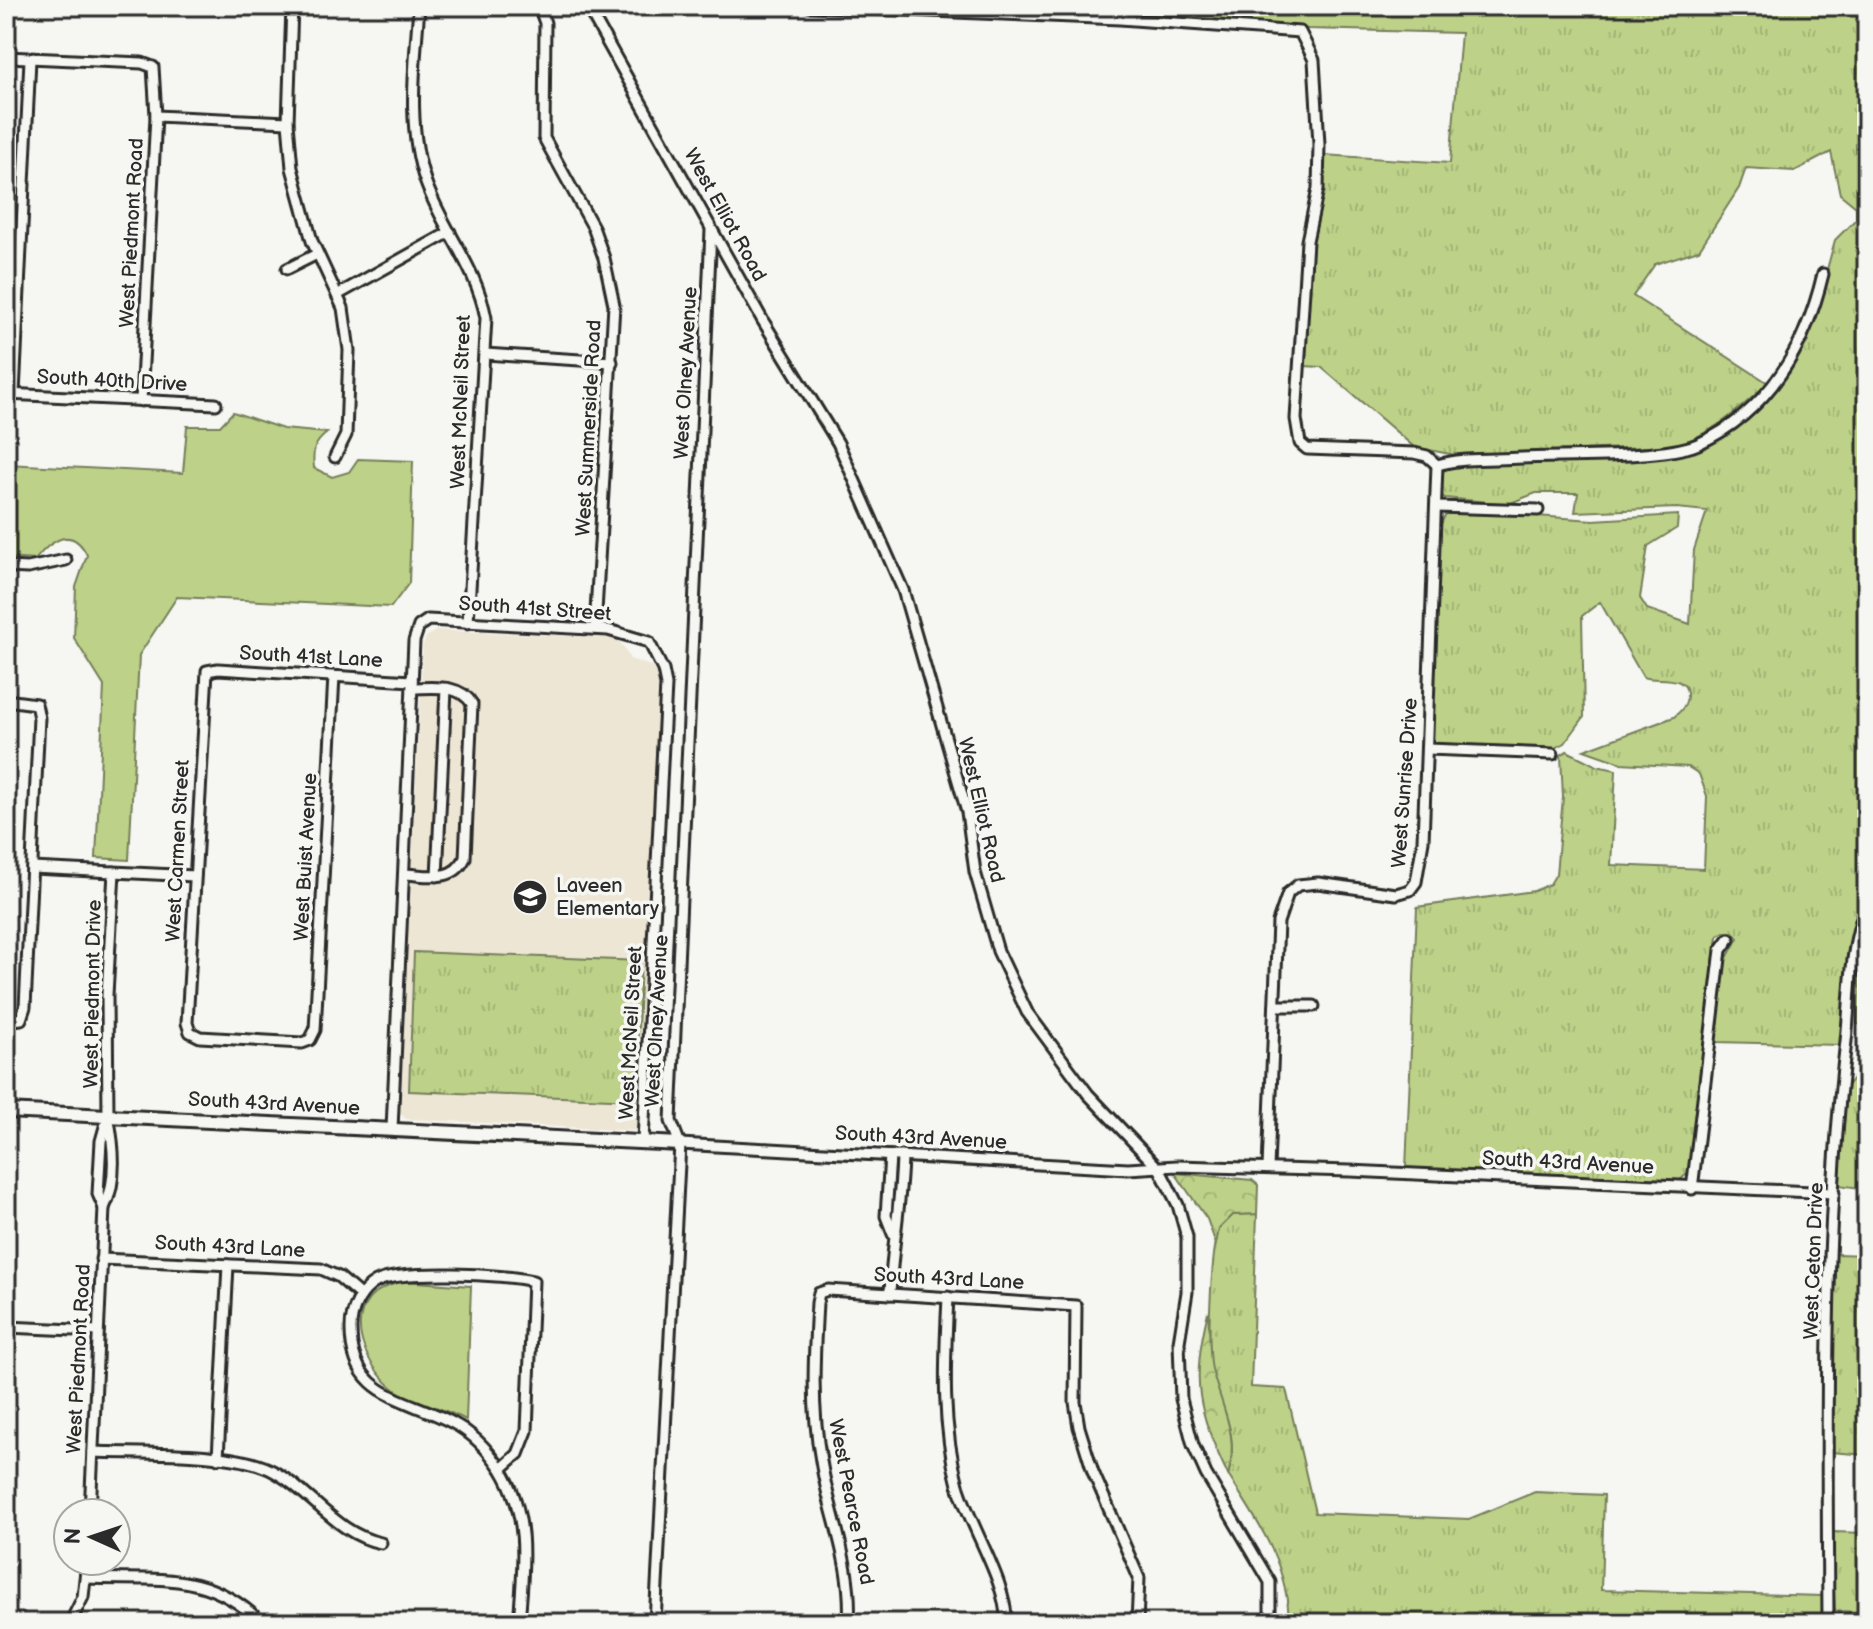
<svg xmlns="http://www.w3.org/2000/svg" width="1873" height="1629" font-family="'Balsamiq Sans',sans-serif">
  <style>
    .built { fill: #ede6d4 }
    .grass { fill: url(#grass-tufts); stroke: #747e5a; stroke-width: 2 }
    .forest { fill: url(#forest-crowns); stroke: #747e5a; stroke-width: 2 }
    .park { fill: #bdd288; stroke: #747e5a; stroke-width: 2 }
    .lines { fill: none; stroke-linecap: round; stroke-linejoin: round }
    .street-casing { stroke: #2b2b2b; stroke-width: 15 }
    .secondary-casing { stroke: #2b2b2b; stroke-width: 18 }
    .street { stroke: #f6f6f2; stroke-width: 9 }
    .secondary { stroke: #f6f6f2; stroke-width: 12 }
    .labels { text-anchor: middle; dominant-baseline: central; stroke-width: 7; stroke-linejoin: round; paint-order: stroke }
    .street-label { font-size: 20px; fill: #2b2b2b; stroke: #f6f6f2 }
    .poi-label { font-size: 20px; fill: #2b2b2b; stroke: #f6f6f2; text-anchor: start }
  </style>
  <defs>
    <pattern id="grass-tufts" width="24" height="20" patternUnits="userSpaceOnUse" patternTransform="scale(2)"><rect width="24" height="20" fill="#bdd288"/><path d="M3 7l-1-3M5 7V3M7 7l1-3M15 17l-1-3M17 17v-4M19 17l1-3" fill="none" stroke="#a3b476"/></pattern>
    <pattern id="forest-crowns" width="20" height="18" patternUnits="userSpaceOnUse" patternTransform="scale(2)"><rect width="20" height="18" fill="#bdd288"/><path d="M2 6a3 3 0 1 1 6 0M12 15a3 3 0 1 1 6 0" fill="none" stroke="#a3b476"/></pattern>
  </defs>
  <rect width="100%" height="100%" fill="#f6f6f2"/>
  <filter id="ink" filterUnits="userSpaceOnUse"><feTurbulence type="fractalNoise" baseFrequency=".0125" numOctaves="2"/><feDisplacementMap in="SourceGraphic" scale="16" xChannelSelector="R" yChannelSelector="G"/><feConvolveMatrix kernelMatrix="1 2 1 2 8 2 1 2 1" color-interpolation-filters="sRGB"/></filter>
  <g filter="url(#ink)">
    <polygon class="built" points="437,630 613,638 621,643 630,659 651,666 660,677 638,1131 406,1119 399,1112 423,644 427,636"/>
    <g class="grass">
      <path d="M990,6H1867V897L1853,930L1840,1045L1716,1042L1723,965L1738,938L1733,932H1724L1718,936L1691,1170L1678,1182L1406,1169L1417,907L1534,891L1550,884L1556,874L1563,797L1561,755L1567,751L1597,766L1616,770L1611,865L1704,869L1707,796L1699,774L1688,767L1621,763L1584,750L1674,717C1681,711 1687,705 1687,695C1688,673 1656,682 1643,677L1600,602L1582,616L1584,717L1565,743L1553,749L1431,745L1441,524L1446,513L1453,510L1593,520L1678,515L1677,528L1648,546L1640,598L1647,609L1690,624L1694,550L1707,511L1677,508L1575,512L1578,493H1536L1508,504L1445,498L1441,495L1442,472L1452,466L1695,448L1773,389L1807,343L1835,240L1856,219V207L1840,194L1831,152L1795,171L1746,168L1739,188L1699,250L1655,264L1633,296L1768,383C1739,410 1712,435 1673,446L1455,455L1414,447L1321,367L1304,366L1310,240L1323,155L1450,163L1461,33L1308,29L1118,12L985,8Z"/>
      <polygon points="1867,913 1867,1025 1857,1024 1862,930"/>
      <polygon points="414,952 641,961 635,1100 409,1091"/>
      <polygon points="1867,1069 1867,1189 1839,1185 1847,1086 1856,1074"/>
      <path d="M1257,1214L1251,1387L1286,1389L1315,1513L1469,1519L1535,1492L1604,1495L1601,1590L1823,1596V1623H1289C1288,1564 1259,1523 1228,1475C1241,1432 1219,1407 1211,1368C1207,1350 1211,1243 1220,1228C1223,1224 1229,1219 1233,1215Z"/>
      <polygon points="1836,1254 1867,1255 1867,1455 1831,1452"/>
      <polygon points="1831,1532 1867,1533 1867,1612 1835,1611"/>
    </g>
    <g class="forest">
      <polygon points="1175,1173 1252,1180 1258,1185 1257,1214 1233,1215 1219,1229 1216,1244 1207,1219"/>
      <path d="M1208,1312C1210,1327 1209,1358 1212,1369C1221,1406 1240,1436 1228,1475C1197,1410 1191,1382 1208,1312Z"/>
    </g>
    <g class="park">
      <path d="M233,412L283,429L327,433C314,443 312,451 314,468L332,477L349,472L358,459L413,461L409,583L391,607L177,597L139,655L129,860L96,858L104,686L74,638L76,587L87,555C72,524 50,541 35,560L6,558V464L183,473L187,426H220Z"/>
      <path d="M402,1281L471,1286L466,1420C446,1409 422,1404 402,1394C372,1377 341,1323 374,1294C381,1288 394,1284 402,1281Z"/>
    </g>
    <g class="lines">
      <defs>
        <g id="street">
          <polyline points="292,6 288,122 292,168 312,241 343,308 349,350 346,435 335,457"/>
          <path d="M419,6C415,64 406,127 426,183C444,232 476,266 486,318L468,623"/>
          <polyline points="539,6 545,23 544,138 593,227 604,258 614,305 595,629"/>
          <polyline points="587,6 763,321 838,443 903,590 967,812 975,872 998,951 1027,1012 1088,1094 1160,1170 1178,1205 1187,1237 1187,1292 1179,1342 1181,1399 1193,1445 1206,1474 1270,1582 1270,1623"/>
          <polyline points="809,6 1120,19 1300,32 1314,60 1319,144 1318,189 1307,241 1296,419 1300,443 1307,449 1414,453 1427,456 1437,465"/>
          <polyline points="6,57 142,63 153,67 156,116 141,401"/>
          <polyline points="156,116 288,122"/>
          <polyline points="287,269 317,254"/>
          <polyline points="337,295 450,232"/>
          <polyline points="485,354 612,362"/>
          <polyline points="6,394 216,404"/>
          <polyline points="14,394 30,59"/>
          <path d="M1437,465C1466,457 1493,460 1522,458C1564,456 1663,459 1698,444C1769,412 1806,346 1823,274"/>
          <polyline points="1437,507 1538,510"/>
          <polyline points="6,567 28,568 66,560"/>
          <polyline points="334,676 315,1030 310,1040 302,1043 200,1037 190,1032 187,1023 207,671 218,669 412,681"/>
          <polyline points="6,700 36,704 39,718 25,1007 21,1019 6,1021"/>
          <polyline points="1428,749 1553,754"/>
          <polyline points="32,868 195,876"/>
          <path d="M404,874C427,875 453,883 465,858L472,704C460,683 432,688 412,688"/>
          <polyline points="437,876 446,689"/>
          <polyline points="1275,1006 1314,1006"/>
          <polyline points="392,1129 414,641 419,626 428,620 608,630 649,642 663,670 666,685 643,1141"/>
          <polyline points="680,1144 1128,1169 1177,1166 1350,1171 1834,1193"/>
          <polyline points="890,1156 886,1216 893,1234"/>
          <polyline points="1268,1168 1278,922 1288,893 1298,885 1318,883 1396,894 1410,890 1416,882 1423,841 1437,465"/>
          <polyline points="1692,1189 1721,950 1729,939"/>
          <polyline points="104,1208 98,1194 101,1141 108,1116 107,995 114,872"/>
          <polyline points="101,1259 321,1269 339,1277 361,1296"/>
          <path d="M890,1294C892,1247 901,1203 902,1156"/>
          <path d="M948,1297C945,1360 941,1423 958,1485C970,1527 1008,1583 1006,1623"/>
          <polyline points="6,1327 98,1331"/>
          <path d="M93,1452C140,1454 228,1450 269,1469C310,1489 335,1534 381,1543"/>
          <polyline points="218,1458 228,1265"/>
          <path d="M501,1469L518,1454L527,1431L533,1281C505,1274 400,1269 376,1282C360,1291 351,1310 351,1328C350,1398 406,1397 453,1423C472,1433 489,1451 501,1469C531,1517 523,1570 519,1623"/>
          <path d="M90,1513L104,1208C118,1181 114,1145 108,1116"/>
          <path d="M86,1578C158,1581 207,1569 262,1623"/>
          <polyline points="1828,1622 1867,1618"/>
          <polyline points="70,1623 83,1597 87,1561"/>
          <polyline points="655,1623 680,1144 671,1121 711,230"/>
          <path d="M849,1623C853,1564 830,1518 821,1461C811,1408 814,1356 817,1303L819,1293L828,1290L1076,1306L1075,1402L1079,1427L1093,1472L1139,1578L1137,1623"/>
          <path d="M1828,1623C1827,1430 1823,1233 1846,1041C1851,995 1849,947 1867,904"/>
        </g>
        <polyline id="secondary" points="6,1111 680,1144"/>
      </defs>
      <use href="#street" class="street-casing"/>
      <use href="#secondary" class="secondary-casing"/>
      <use href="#street" class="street"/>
      <use href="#secondary" class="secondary"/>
    </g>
  </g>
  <defs>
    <symbol id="school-disc" viewBox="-11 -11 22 22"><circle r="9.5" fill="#2b2b2b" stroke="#f6f6f2"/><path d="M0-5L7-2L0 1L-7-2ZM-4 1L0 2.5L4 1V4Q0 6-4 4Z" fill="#fff"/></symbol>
  </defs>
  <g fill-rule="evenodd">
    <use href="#school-disc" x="510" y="877" width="40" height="40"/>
  </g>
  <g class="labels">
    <g class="street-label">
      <text transform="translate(725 215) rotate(61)">West Elliot Road</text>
      <text transform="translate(132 233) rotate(-87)">West Piedmont Road</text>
      <text transform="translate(686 373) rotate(-87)">West Olney Avenue</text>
      <text transform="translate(112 381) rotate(3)">South 40th Drive</text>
      <text transform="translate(461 402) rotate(-88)">West McNeil Street</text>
      <text transform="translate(589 428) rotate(-87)">West Summerside Road</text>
      <text transform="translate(535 609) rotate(4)">South 41st Street</text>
      <text transform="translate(311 657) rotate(3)">South 41st Lane</text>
      <text transform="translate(1405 783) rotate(-86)">West Sunrise Drive</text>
      <text transform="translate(981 810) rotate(77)">West Elliot Road</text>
      <text transform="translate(178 851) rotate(-87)">West Carmen Street</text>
      <text transform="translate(306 857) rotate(-87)">West Buist Avenue</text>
      <text transform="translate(93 994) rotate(-89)">West Piedmont Drive</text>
      <text transform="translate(657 1021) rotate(-87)">West Olney Avenue</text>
      <text transform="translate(631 1033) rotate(-87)">West McNeil Street</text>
      <text transform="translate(274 1104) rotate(3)">South 43rd Avenue</text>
      <text transform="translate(921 1138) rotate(3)">South 43rd Avenue</text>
      <text transform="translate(1568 1163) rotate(3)">South 43rd Avenue</text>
      <text transform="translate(230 1247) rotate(3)">South 43rd Lane</text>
      <text transform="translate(1814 1261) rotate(-88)">West Ceton Drive</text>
      <text transform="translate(949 1279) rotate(3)">South 43rd Lane</text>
      <text transform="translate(79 1359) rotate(-87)">West Piedmont Road</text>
      <text transform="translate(851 1502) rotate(79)">West Pearce Road</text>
    </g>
    <g class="poi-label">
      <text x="556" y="886">Laveen<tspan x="556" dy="23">Elementary</tspan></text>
    </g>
  </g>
  <rect width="1873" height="1629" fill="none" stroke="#f6f6f2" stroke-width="32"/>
  <rect x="16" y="16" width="1841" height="1597" fill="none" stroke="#2b2b2b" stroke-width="3" filter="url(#ink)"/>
  <g transform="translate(92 1537) rotate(273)"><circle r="38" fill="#f6f6f2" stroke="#a5a5a2" stroke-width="2"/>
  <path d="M0-6L14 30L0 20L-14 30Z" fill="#2b2b2b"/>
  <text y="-12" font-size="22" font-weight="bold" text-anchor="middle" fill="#2b2b2b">N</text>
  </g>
</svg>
